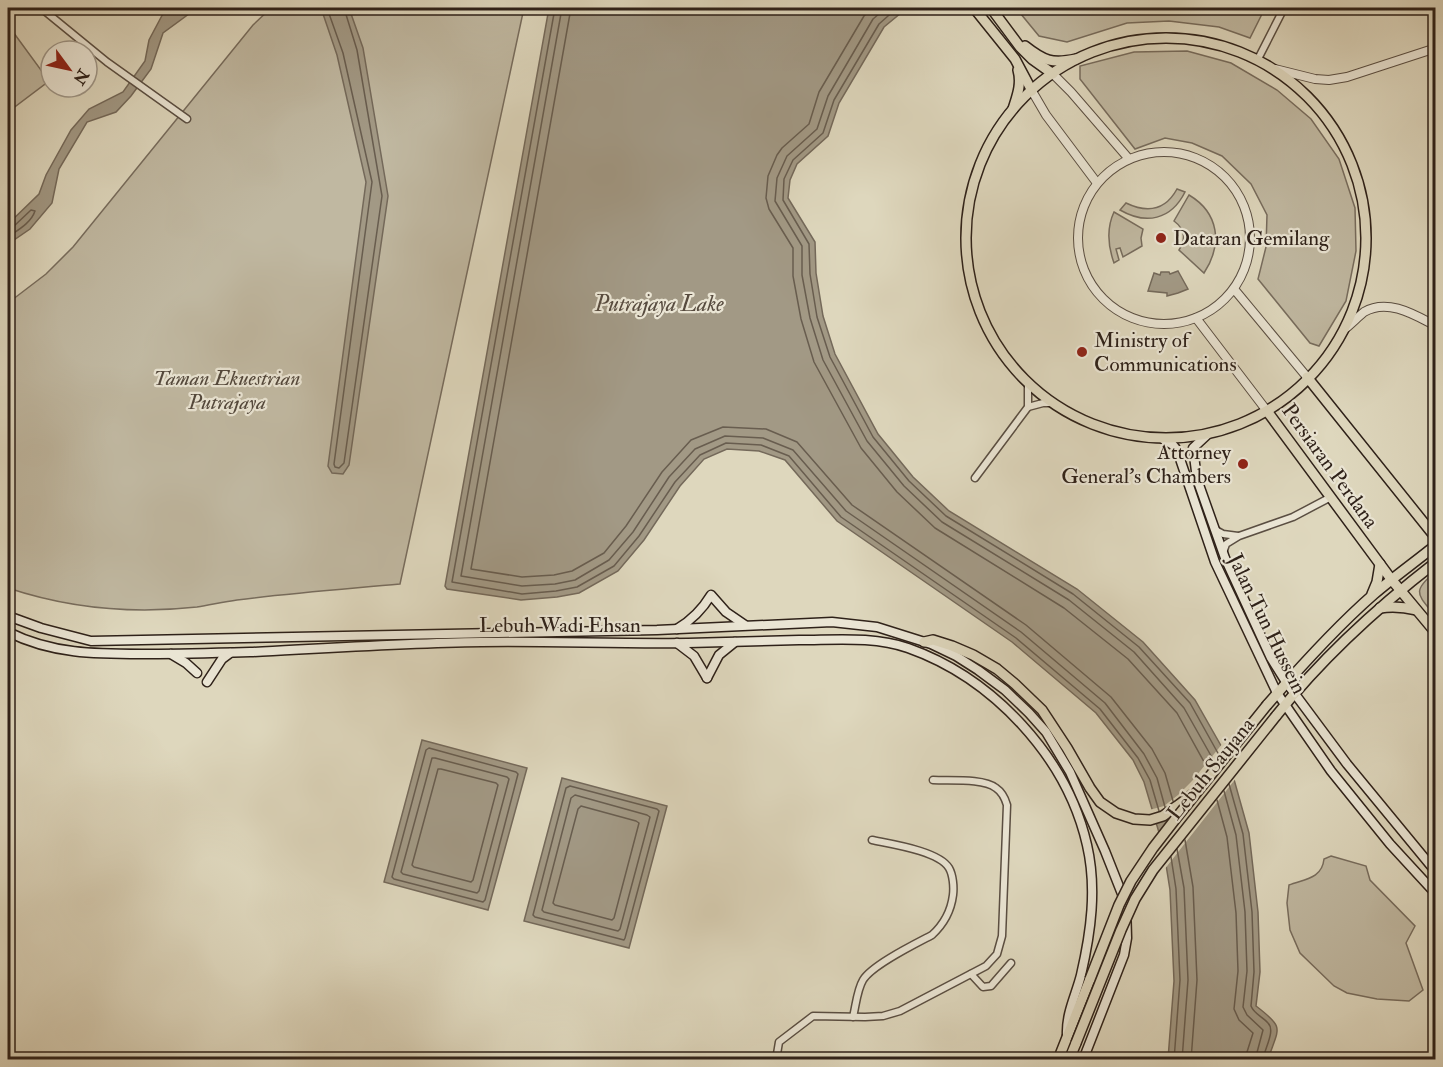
<svg xmlns="http://www.w3.org/2000/svg" width="1443" height="1067" font-family="'IM FELL Double Pica',serif">
  <style>
    .green { fill: #c0b8a1; stroke: #776c5d; stroke-width: 1.5 }
    .water { fill: #a29985; stroke: #74695a; stroke-width: 1.5 }
    .pier { fill: #ded7bd }
    .lines { fill: none; stroke-linecap: round; stroke-linejoin: round }
    .shore { stroke: #685d4f; stroke-width: 1.5 }
    .minor-casing { stroke: #5a4e42; stroke-width: 9 }
    .tertiary-casing { stroke: #5a4e42; stroke-width: 10 }
    .secondary-casing { stroke: #2e2119; stroke-width: 11 }
    .primary-casing { stroke: #2e2119; stroke-width: 12 }
    .minor { stroke: #eae5d4; stroke-width: 6 }
    .tertiary { stroke: #eae5d4; stroke-width: 8 }
    .secondary { stroke: #eae5d4; stroke-width: 8 }
    .primary { stroke: #ded7bd; stroke-width: 9 }
    .primary-bridge-casing { stroke: #2e2119; stroke-width: 12; stroke-linecap: butt }
    .primary-bridge { stroke: #ded7bd; stroke-width: 9 }
    .poi-dot { fill: #8f2418; stroke: #eae5d4; stroke-width: 2 }
    .labels { text-anchor: middle; dominant-baseline: central; stroke-width: 4.5; stroke-linejoin: round; paint-order: stroke }
    .poi-label { font-size: 21px; fill: #2e2119; stroke: #eae5d4; text-anchor: start }
    .park-label { font-size: 21px; font-style: italic; fill: #52473b; stroke: #eae5d4 }
    .street-label { font-size: 21px; fill: #2e2119; stroke: #eae5d4 }
    .water-label { font-size: 22px; font-style: italic; fill: #574b3f; stroke: #eae5d4 }
  </style>
  <rect width="100%" height="100%" fill="#ded7bd"/>
  <filter id="stains"><feTurbulence type="fractalNoise" baseFrequency=".00333" numOctaves="4"/><feColorMatrix values="0 0 0 0 .2 0 0 0 0 .09 0 0 0 0 .02 0 0 0 .5 -.17"/></filter>
  <radialGradient id="worn" r=".72"><stop offset=".6" stop-color="#630" stop-opacity="0"/><stop offset="1" stop-color="#630" stop-opacity=".3"/></radialGradient>
  <g class="green">
    <path d="M271,8H524L400,584C346,589 291,593 237,600C223,602 210,605 197,607C134,614 68,608 8,588V303L46,274L73,247L253,25Z"/>
    <polygon points="1016,8 1265,8 1250,38 1219,27 1169,21 1127,23 1067,42 1039,36"/>
    <polygon points="8,25 49,81 8,112"/>
    <polygon points="1187,51 1231,63 1277,90 1311,119 1339,159 1355,208 1356,251 1346,301 1319,346 1310,343 1258,279 1266,247 1267,215 1251,184 1222,156 1192,143 1165,138 1135,149 1080,79 1080,66 1134,52"/>
    <path d="M1177,189L1185,192C1171,220 1146,225 1120,210L1126,203C1147,213 1165,211 1177,189Z"/>
    <path d="M1189,195C1219,213 1223,244 1204,273L1179,250C1186,239 1185,229 1174,221Z"/>
    <path d="M1114,212L1143,229L1141,238L1142,246L1123,257L1120,248L1116,249L1119,260L1114,263C1108,246 1106,229 1114,212Z"/>
    <path d="M1435,572V616C1418,594 1411,592 1435,572Z"/>
    <path d="M1331,856L1366,866L1370,880L1415,926L1406,943L1423,990L1409,1001L1377,999L1347,993L1334,986L1300,953L1290,930L1287,903L1289,885C1304,879 1322,879 1324,859Z"/>
  </g>
  <g class="water">
    <polygon points="166,8 197,8 163,33 151,69 131,96 116,112 87,122 59,169 52,203 30,229 8,244 8,224 39,194 46,175 71,130 89,109 123,92 145,61 149,40"/>
    <polygon points="321,8 349,8 363,48 388,196 349,465 343,474 332,473 328,466 366,182 337,55"/>
    <path d="M549,8H907L884,27L839,103L828,136L797,164L790,180L788,198L815,242L816,273L823,316L835,354L878,434L913,477L949,511L1077,589L1143,642L1195,700L1228,758L1249,833L1258,912L1260,972L1256,1006C1285,1028 1279,1027 1268,1059H1168L1174,981L1170,890L1163,846L1144,782L1133,760L1096,713L1012,642L837,521L785,460L759,451L727,449L704,459L680,486L644,540L618,571L579,593L557,597L521,600L447,589L445,586Z"/>
    <polygon points="1178,271 1188,289 1178,293 1167,296 1167,293 1148,291 1154,273 1160,275 1161,272 1169,272 1170,274"/>
    <polygon points="422,740 527,768 488,910 384,882"/>
    <polygon points="562,778 667,806 629,948 524,921"/>
  </g>
  <polygon class="pier" points="1223,743 1231,756 1237,777 1164,870 1157,836 1168,823 1167,819 1153,824 1149,810 1164,806 1178,795 1192,781"/>
  <g class="lines">
    <g class="shore">
      <polyline points="327,8 343,53 372,182 334,464 335,467 339,468 344,463 382,196 357,50 344,8"/>
      <polyline points="555,8 452,582 522,594 556,591 577,587 614,566 639,536 675,482 700,455 726,443 761,445 789,456 841,517 1016,638 1100,709 1138,758 1150,780 1159,811"/>
      <polyline points="562,8 461,576 522,586 555,584 575,580 609,560 633,532 669,477 695,449 725,436 763,438 793,450 846,511 1021,632 1105,703 1144,754 1157,778 1165,807"/>
      <polyline points="571,8 471,569 522,577 554,575 572,571 604,553 626,526 662,472 691,440 723,427 766,429 797,442 852,505 1026,625 1111,697 1152,749 1165,773 1173,801"/>
      <polyline points="872,8 864,16 819,92 809,124 782,148 777,155 768,176 766,198 769,209 793,248 793,276 801,319 814,362 861,448 897,492 935,528 1064,608 1128,659 1177,713 1208,769"/>
      <polyline points="886,8 873,19 828,96 817,129 787,156 777,178 775,201 802,246 802,275 810,318 823,360 867,441 904,486 942,522 1069,600 1134,652 1184,708 1214,761"/>
      <polyline points="897,8 879,24 834,100 823,133 793,160 784,179 783,200 809,244 810,274 817,317 830,357 873,437 909,481 946,516 1073,594 1139,647 1190,703 1219,755"/>
      <path d="M8,227H13L31,210L35,211C31,223 18,230 8,237"/>
      <polygon points="429,748 516,772 518,774 485,900 483,902 394,879 392,877 426,750"/>
      <polygon points="432,758 435,758 507,777 509,779 479,891 477,893 403,874 401,872"/>
      <polygon points="438,769 441,769 496,783 498,785 473,880 471,882 414,867 412,865"/>
      <path d="M1229,784L1243,834L1252,912L1254,972L1251,1006C1254,1014 1262,1016 1268,1023C1276,1031 1264,1049 1263,1060"/>
      <polygon points="570,786 657,809 659,811 625,938 624,940 535,917 533,915 566,788"/>
      <polyline points="1224,791 1236,835 1245,912 1247,971 1243,1007 1247,1015 1263,1030 1255,1060"/>
      <polygon points="575,795 647,815 650,817 620,929 618,931 544,912 542,910 571,798"/>
      <polyline points="1217,800 1227,837 1236,913 1238,971 1234,1009 1239,1020 1253,1033 1247,1052 1246,1060"/>
      <polygon points="581,806 636,821 639,823 614,918 612,920 555,905 553,903 578,809"/>
      <polyline points="1185,840 1193,887 1197,980 1191,1060"/>
      <polyline points="1177,849 1184,888 1188,980 1182,1060"/>
      <polyline points="1171,857 1176,889 1180,980 1174,1060"/>
    </g>
    <defs>
      <g id="minor">
        <polyline points="41,8 107,62 187,119"/>
        <polyline points="1258,59 1284,8"/>
        <polyline points="1028,407 1043,403 1054,403"/>
        <polyline points="975,478 1028,407 1028,382"/>
        <polyline points="1214,529 1223,534 1238,536"/>
        <polyline points="1223,553 1226,544 1239,536 1293,517 1331,497"/>
        <polyline points="971,974 983,987 991,986 1011,963"/>
        <path d="M853,1017C856,1005 857,990 863,980C872,965 915,944 932,935C944,924 951,911 953,895C954,887 953,875 949,868C939,851 891,844 872,840"/>
        <path d="M776,1060L779,1042L813,1016L865,1017L883,1016L900,1011L986,966L997,954L1002,936L1007,805C1005,798 1002,792 996,788C983,778 950,781 933,780"/>
      </g>
      <g id="tertiary">
        <polyline points="1275,69 1315,79 1329,80 1347,77 1436,48"/>
        <polyline points="1053,74 1071,92 1129,159"/>
        <polyline points="1032,91 1046,115 1097,183"/>
        <circle cx="1164" cy="238" r="86"/>
        <polyline points="1234,289 1307,377"/>
        <polyline points="1196,318 1267,411"/>
        <path d="M1346,328C1352,323 1358,317 1364,312C1388,298 1415,315 1436,326"/>
      </g>
      <g id="secondary">
        <polyline points="1208,434 1193,448 1197,479 1225,558 1271,658 1286,682 1347,764 1436,872"/>
        <polyline points="1163,439 1173,445 1177,450 1215,562 1277,693 1331,771 1390,844 1436,894"/>
        <polyline points="8,616 41,628 91,641 657,630 832,622 877,627 931,644 956,656 978,670 1005,690 1029,713 1046,732 1070,772 1105,851 1126,904 1127,938 1124,955 1083,1060"/>
        <path d="M677,629C692,620 702,610 711,595L726,612L745,625"/>
        <path d="M8,632C54,655 99,654 149,654C184,654 218,653 253,652C329,648 405,643 481,642C550,641 619,644 688,643C725,642 762,641 799,640C835,640 874,636 908,648C993,678 1067,757 1087,845C1097,888 1091,932 1081,975C1076,995 1066,1013 1067,1035"/>
        <polyline points="677,643 694,656 707,678"/>
        <polyline points="171,654 186,663 197,673"/>
        <polyline points="707,678 719,655 735,642"/>
        <polyline points="207,682 222,659 230,653"/>
      </g>
      <g id="primary">
        <polyline points="974,8 1015,59 1032,91"/>
        <polyline points="991,8 1020,47 1032,59 1053,74"/>
        <circle cx="1166" cy="238" r="200"/>
        <path d="M1025,46C1044,61 1052,64 1076,59"/>
        <path d="M1013,109C1017,96 1022,84 1018,70"/>
        <polyline points="1307,377 1436,538"/>
        <polyline points="1267,411 1391,579 1436,633"/>
        <polyline points="1372,594 1377,582 1380,564"/>
        <path d="M1380,608C1393,606 1404,607 1416,610"/>
        <polyline points="924,642 933,640 952,646 973,655 997,669 1015,684 1042,710 1067,748 1090,788 1100,802 1116,813 1134,819 1150,820 1163,816 1177,806 1193,794"/>
        <path d="M1267,705C1300,667 1335,628 1374,594C1394,577 1415,562 1436,545"/>
        <path d="M1276,716C1321,659 1378,607 1436,562"/>
        <polyline points="1058,1060 1090,979"/>
        <polyline points="1069,1060 1076,1043"/>
      </g>
    </defs>
    <use href="#minor" class="minor-casing"/>
    <use href="#tertiary" class="tertiary-casing"/>
    <use href="#secondary" class="secondary-casing"/>
    <use href="#primary" class="primary-casing"/>
    <use href="#minor" class="minor"/>
    <use href="#tertiary" class="tertiary"/>
    <use href="#secondary" class="secondary"/>
    <use href="#primary" class="primary"/>
    <defs>
      <g id="primary-bridge">
        <polyline points="1090,979 1119,905 1131,881 1153,848 1177,817 1267,705"/>
        <polyline points="1076,1043 1121,930 1135,899 1153,870 1276,716"/>
      </g>
    </defs>
    <use href="#primary-bridge" class="primary-bridge-casing"/>
    <use href="#primary-bridge" class="primary-bridge"/>
  </g>
  <g class="poi-dot">
    <circle cx="1161" cy="238" r="6"/>
    <circle cx="1082" cy="352" r="6"/>
    <circle cx="1243" cy="464" r="6"/>
  </g>
  <g class="labels">
    <g class="poi-label">
      <text x="1173" y="238">Dataran Gemilang</text>
      <text x="1094" y="340">Ministry of<tspan x="1094" dy="24">Communications</tspan></text>
      <text x="1231" y="452" text-anchor="end">Attorney<tspan x="1231" dy="24">General’s Chambers</tspan></text>
    </g>
    <g class="park-label">
      <text x="227" y="378">Taman Ekuestrian<tspan x="227" dy="24">Putrajaya</tspan></text>
    </g>
    <g class="street-label">
      <text transform="translate(1330 466) rotate(54)">Persiaran Perdana</text>
      <text transform="translate(1267 624) rotate(64)">Jalan Tun Hussein</text>
      <text x="560" y="625">Lebuh Wadi Ehsan</text>
      <text transform="translate(1211 769) rotate(-51)">Lebuh Saujana</text>
    </g>
    <g class="water-label">
      <text x="659" y="304">Putrajaya Lake</text>
    </g>
  </g>
  <rect width="1443" height="1067" fill="none" stroke="#ded7bd" stroke-width="30"/>
  <rect x="9" y="9" width="1425" height="1049" fill="none" stroke="#2e2119" stroke-width="3"/>
  <rect x="15" y="15" width="1413" height="1037" fill="none" stroke="#2e2119" stroke-width="1.5"/>
  <g transform="translate(69 69) rotate(123)"><circle r="28" fill="#eae5d4" stroke="#9f9789" stroke-width="1.5"/>
  <path d="M0-4.5L10 22L0 15L-10 22Z" fill="#8f2418"/>
  <text y="-9" font-size="16" font-weight="bold" text-anchor="middle" fill="#2e2119">N</text>
  </g>
  <rect width="100%" height="100%" filter="url(#stains)"/>
  <rect width="100%" height="100%" fill="url(#worn)"/>
</svg>
